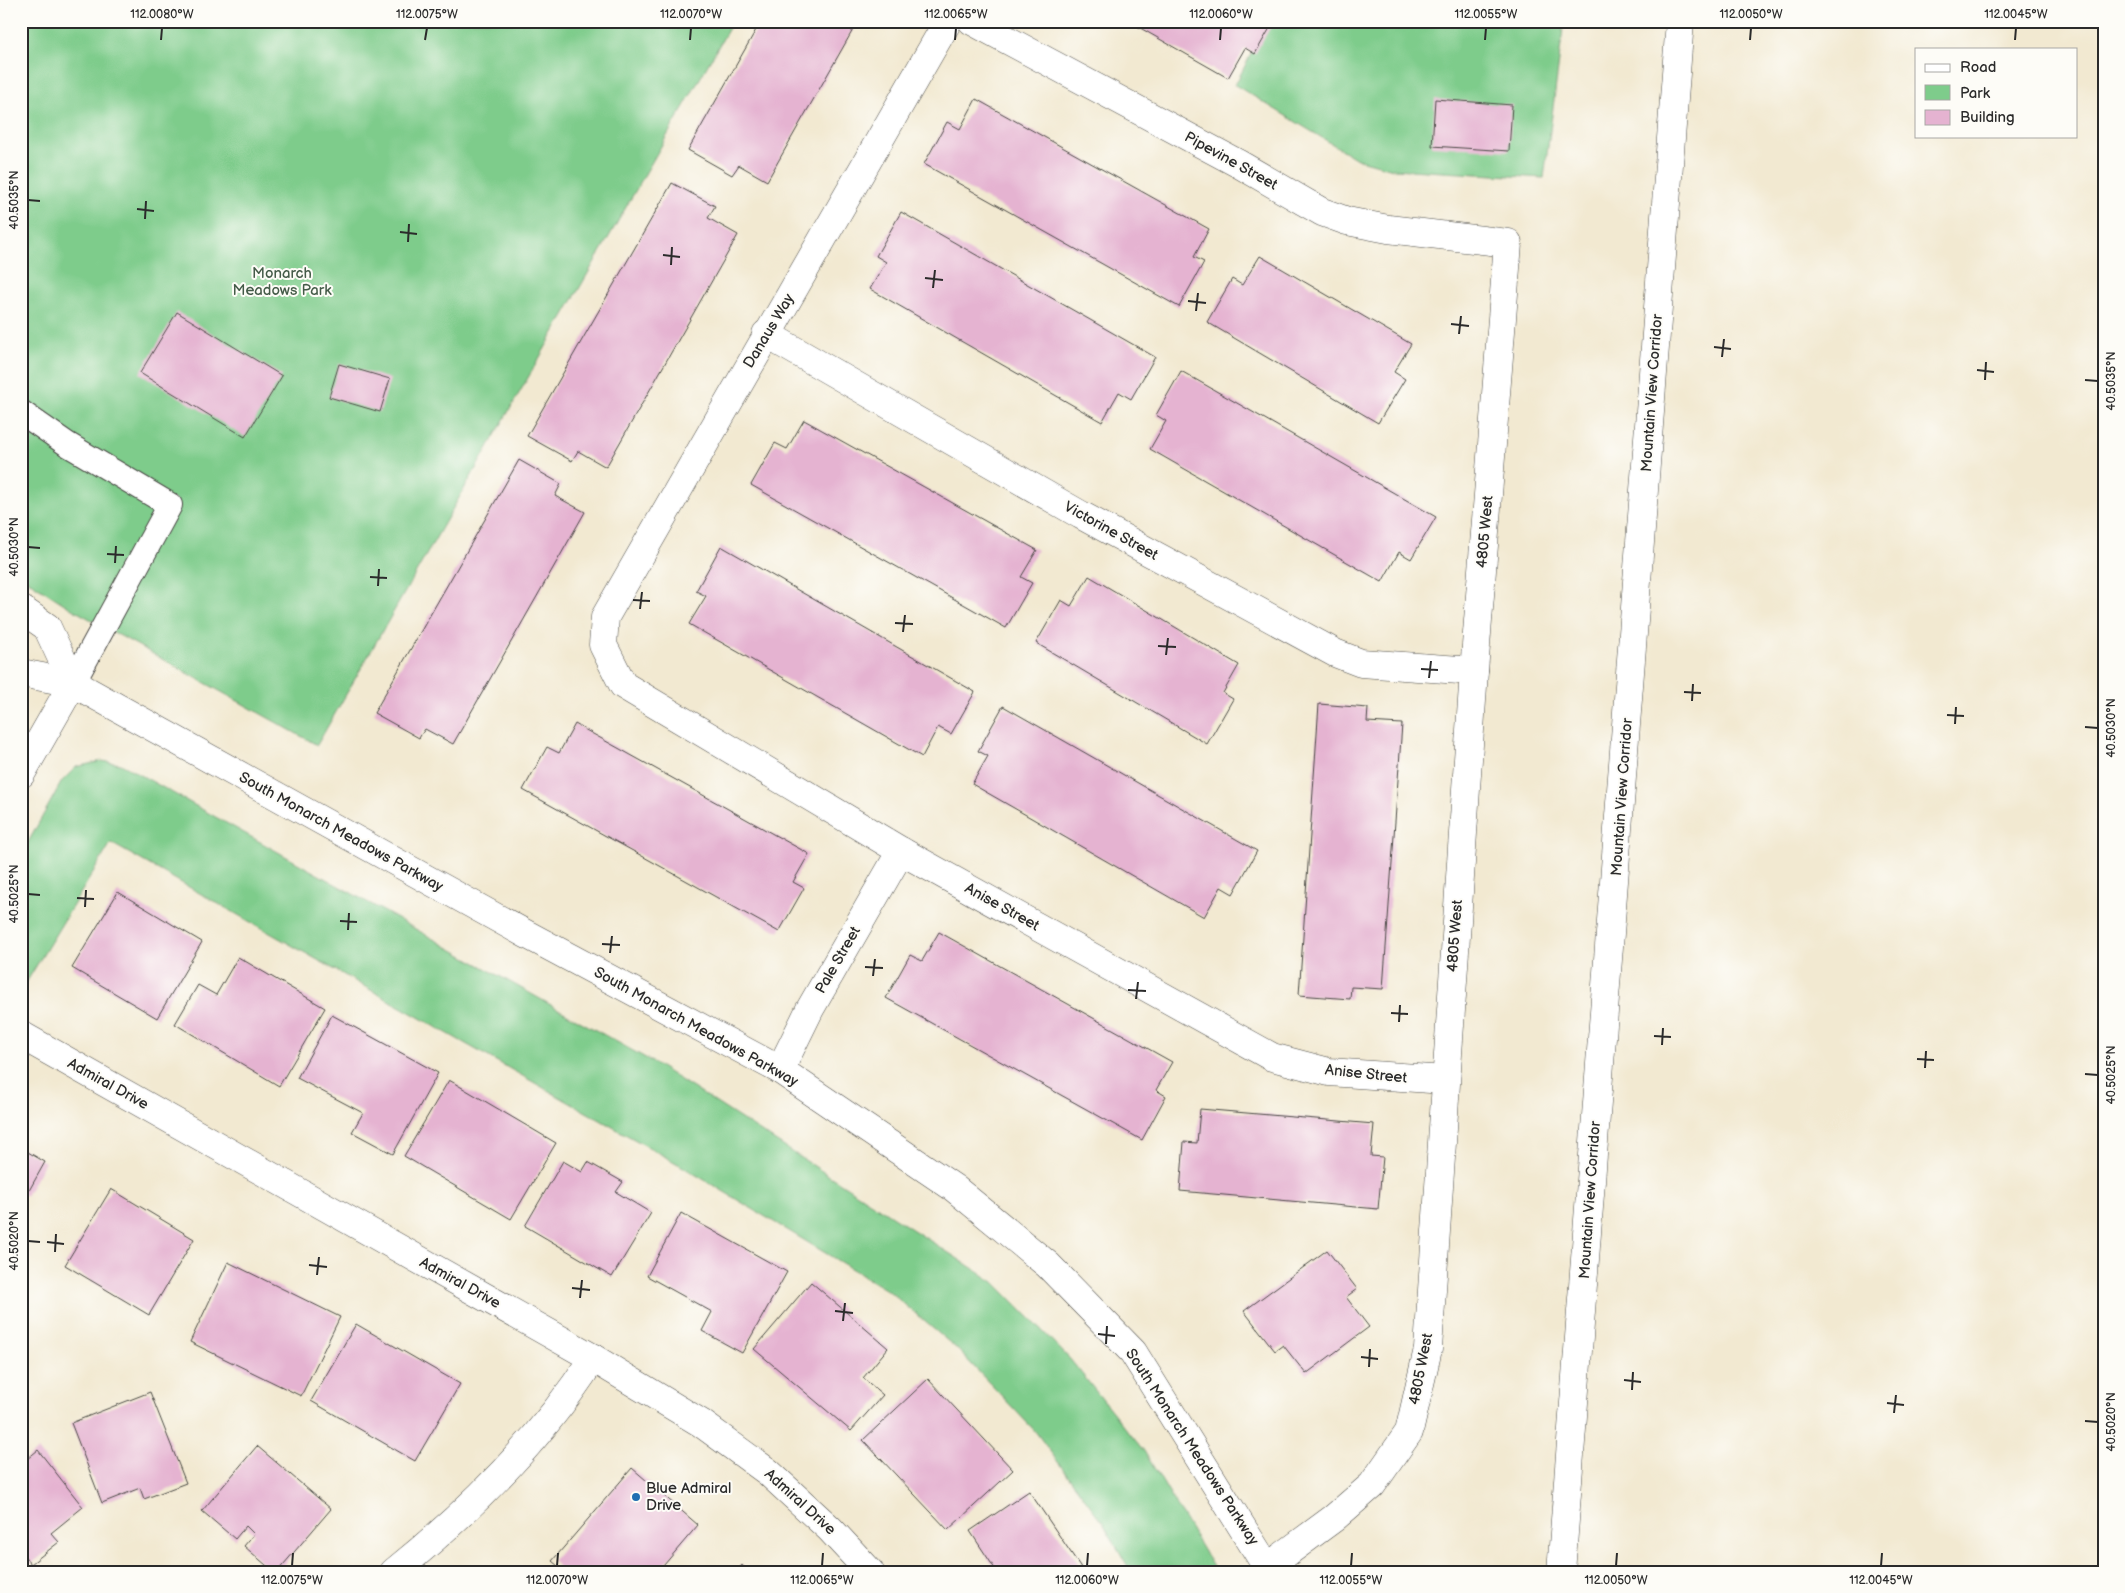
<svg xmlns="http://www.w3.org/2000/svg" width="2125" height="1593" font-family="'Balsamiq Sans',sans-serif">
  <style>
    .green { fill: #7ecc8b; stroke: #547c5b }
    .building { fill: #e5b3d1 }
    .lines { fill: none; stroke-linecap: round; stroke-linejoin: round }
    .service-casing { stroke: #494844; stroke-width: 26 }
    .minor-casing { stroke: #494844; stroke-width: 29 }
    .tertiary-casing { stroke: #494844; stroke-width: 29 }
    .trunk-casing { stroke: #494844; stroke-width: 29 }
    .service { stroke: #fff; stroke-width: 24 }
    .minor { stroke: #fff; stroke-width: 28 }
    .tertiary { stroke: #fff; stroke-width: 28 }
    .trunk { stroke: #fff; stroke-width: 28 }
    .ticks { fill: none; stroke: #2b2b2b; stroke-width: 2 }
    .poi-dot { fill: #1f6fb2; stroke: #fdfcf7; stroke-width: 2 }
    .labels { text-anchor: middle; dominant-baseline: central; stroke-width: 4; stroke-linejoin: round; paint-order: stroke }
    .street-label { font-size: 15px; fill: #2b2b2b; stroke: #fdfcf7 }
    .park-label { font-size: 15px; fill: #445b48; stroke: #fdfcf7 }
    .poi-label { font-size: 15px; fill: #2b2b2b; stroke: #fdfcf7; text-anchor: start }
    .neatline { fill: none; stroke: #2b2b2b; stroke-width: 2 }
    .ticks-label { font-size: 12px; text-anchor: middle; fill: #2b2b2b }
  </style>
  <rect width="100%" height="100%" fill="#fdfcf7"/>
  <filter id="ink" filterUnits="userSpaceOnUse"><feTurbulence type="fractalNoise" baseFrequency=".02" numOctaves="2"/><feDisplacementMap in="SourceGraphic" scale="10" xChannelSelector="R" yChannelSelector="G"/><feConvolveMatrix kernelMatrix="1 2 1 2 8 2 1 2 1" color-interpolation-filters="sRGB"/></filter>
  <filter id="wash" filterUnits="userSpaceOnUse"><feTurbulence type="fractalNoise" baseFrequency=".0096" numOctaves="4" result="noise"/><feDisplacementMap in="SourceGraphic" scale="20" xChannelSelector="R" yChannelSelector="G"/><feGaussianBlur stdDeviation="1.12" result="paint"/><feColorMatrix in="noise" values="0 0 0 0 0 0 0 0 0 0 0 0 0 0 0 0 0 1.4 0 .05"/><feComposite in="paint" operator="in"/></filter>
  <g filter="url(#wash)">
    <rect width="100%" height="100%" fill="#f2e9d1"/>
    <g class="green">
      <polygon points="21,21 733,21 317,745 72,609 21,576"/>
      <polygon points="1268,21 1564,21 1544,178 1393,169 1357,159 1235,85"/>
      <polygon points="102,761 121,764 651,1061 994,1282 1069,1358 1144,1451 1216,1572 1131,1572 1103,1523 1035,1431 956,1348 890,1292 678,1164 111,843 21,991 21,855 62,781 76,767"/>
    </g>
    <g id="blocks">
      <g class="building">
        <polygon points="761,21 858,21 767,181 739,165 732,175 688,150"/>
        <polygon points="1128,21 1274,21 1255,54 1245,48 1228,78"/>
        <polygon points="976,99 1209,229 1194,257 1204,262 1179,307 924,164 947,122 960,129"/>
        <polygon points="1435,99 1512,105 1509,151 1432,146"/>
        <polygon points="672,183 715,206 708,218 738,235 606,467 578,451 572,461 527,436"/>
        <polygon points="901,212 1155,357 1131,399 1119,392 1102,422 870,289 886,262 876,256"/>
        <polygon points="1260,256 1411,344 1394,372 1405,379 1378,423 1207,322 1232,279 1242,285"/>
        <polygon points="177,312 282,376 245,437 140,373"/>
        <polygon points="339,364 390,379 380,412 329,397"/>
        <polygon points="1181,371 1436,517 1411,559 1399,552 1382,582 1150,449 1166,421 1156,415"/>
        <polygon points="804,420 1037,550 1021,577 1032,583 1006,628 751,485 775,443 787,449"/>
        <polygon points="519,460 561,484 555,496 585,512 453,744 425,729 419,738 374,713"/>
        <polygon points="721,546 975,692 951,734 938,727 922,757 689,624 706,596 696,591"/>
        <polygon points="1089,576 1239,665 1223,693 1233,699 1207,744 1036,643 1061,600 1071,606"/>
        <polygon points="1319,704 1368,708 1367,722 1402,724 1383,989 1351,987 1350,999 1299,995"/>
        <polygon points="1003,706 1257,851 1233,894 1221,887 1204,917 972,784 988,756 978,751"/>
        <polygon points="575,724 809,854 793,882 804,888 779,932 523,790 547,747 559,753"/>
        <polygon points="118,892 202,942 157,1018 72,968"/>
        <polygon points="939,932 1172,1062 1156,1090 1166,1096 1142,1140 886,998 910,955 922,961"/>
        <polygon points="238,957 325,1008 279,1086 175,1024 198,985 216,995"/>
        <polygon points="332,1015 438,1073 393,1154 352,1132 363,1113 297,1078"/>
        <polygon points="449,1080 556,1143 511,1219 404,1156"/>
        <polygon points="1200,1109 1374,1124 1371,1156 1383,1157 1378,1209 1180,1191 1184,1142 1197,1143"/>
        <polygon points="21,1148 45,1162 26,1196 21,1193"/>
        <polygon points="563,1161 582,1172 588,1162 623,1182 616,1192 651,1213 612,1277 525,1226"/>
        <polygon points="111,1189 194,1239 149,1315 65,1265"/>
        <polygon points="681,1213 787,1272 742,1353 702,1331 712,1312 647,1276"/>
        <polygon points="1327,1250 1357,1289 1346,1297 1369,1327 1306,1374 1283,1345 1275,1351 1244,1311"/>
        <polygon points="228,1262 340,1317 301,1396 190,1342"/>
        <polygon points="811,1282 888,1348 863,1378 883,1395 851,1431 754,1349"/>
        <polygon points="356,1324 460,1384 415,1461 311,1401"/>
        <polygon points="928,1379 1013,1470 948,1530 863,1440"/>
        <polygon points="150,1392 186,1483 144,1499 140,1488 102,1503 71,1423"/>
        <polygon points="257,1446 331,1509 277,1572 274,1572 244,1546 254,1534 246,1526 235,1539 202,1511"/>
        <polygon points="38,1450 83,1507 51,1533 59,1542 31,1564 21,1552 21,1464"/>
        <polygon points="632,1468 698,1525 658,1572 565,1572 552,1561"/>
        <polygon points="1029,1491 1084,1572 997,1572 970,1531"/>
        <polygon points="742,1565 749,1572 735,1572"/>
      </g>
    </g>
  </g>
  <g filter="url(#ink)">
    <use href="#blocks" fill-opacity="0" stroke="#494844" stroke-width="1"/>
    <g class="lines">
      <defs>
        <polyline id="service" points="21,412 67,444 170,505 73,683"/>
        <g id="minor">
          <polyline points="948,21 605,617 603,645 623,685 901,851 1272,1057 1329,1072 1445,1080"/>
          <polyline points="972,21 1239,164 1322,212 1347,221 1388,229 1508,243 1474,671 1428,1349 1409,1432 1372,1485 1334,1518 1269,1566"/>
          <polyline points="766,334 1081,515 1335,653 1361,663 1474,671"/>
          <polyline points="21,1035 593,1358 701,1423 768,1472 830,1529 870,1572"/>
          <polyline points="780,1070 810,1009 901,851"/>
          <path d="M394,1572C471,1510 540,1441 593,1358"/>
        </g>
        <g id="tertiary">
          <polyline points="21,609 47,627 73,683"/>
          <polyline points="21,673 73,683 526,934 780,1070 954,1188 1048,1265 1133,1352 1270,1572"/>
          <polyline points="21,774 73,683"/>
        </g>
        <polyline id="trunk" points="1561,1572 1680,21"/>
      </defs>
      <use href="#service" class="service-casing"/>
      <use href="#minor" class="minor-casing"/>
      <use href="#tertiary" class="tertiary-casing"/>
      <use href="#trunk" class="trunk-casing"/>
      <use href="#service" class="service"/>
      <use href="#minor" class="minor"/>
      <use href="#tertiary" class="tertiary"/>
      <use href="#trunk" class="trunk"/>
    </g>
  </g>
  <path class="ticks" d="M161,40L162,28M425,40L427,28M690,40L691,28M955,40L956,28M1220,40L1221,28M1485,40L1486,28M1750,40L1751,28M2015,40L2016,28M28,200L40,201M137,209L154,211M145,219L146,201M400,232L417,234M408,242L409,224M663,255L680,257M671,265L672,247M925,278L943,280M933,288L935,270M1188,301L1206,303M1196,311L1198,293M1451,324L1469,326M1459,334L1461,316M1714,347L1731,349M1722,357L1724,339M1977,370L1994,372M1985,380L1986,362M2085,380L2098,381M28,547L40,548M107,554L124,555M115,563L116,546M370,577L387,578M378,586L379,569M633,600L650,601M640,609L642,592M895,623L913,624M903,632L905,615M1158,646L1176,647M1166,655L1168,638M1421,669L1438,670M1429,678L1431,661M1684,692L1701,693M1692,701L1693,684M1947,715L1964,716M1955,724L1956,707M2085,727L2098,728M28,894L40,895M77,898L94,899M85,907L86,890M340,921L357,922M348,930L349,913M602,944L620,945M610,953L612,936M865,967L883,968M873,976L875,959M1128,990L1146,991M1136,999L1138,982M1391,1013L1408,1014M1399,1022L1400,1005M1654,1036L1671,1037M1662,1045L1663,1028M1917,1059L1934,1060M1925,1068L1926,1051M2085,1074L2098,1075M28,1241L40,1242M47,1242L64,1244M55,1252L56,1234M309,1265L327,1267M317,1275L319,1257M572,1288L590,1290M580,1298L582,1280M835,1311L853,1313M843,1321L845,1303M1098,1334L1115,1336M1106,1344L1107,1326M1361,1357L1378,1359M1369,1367L1370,1349M1624,1380L1641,1382M1632,1390L1633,1372M1887,1403L1904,1405M1894,1413L1896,1395M2085,1421L2098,1422M292,1566L293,1553M557,1566L558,1553M822,1566L823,1553M1087,1566L1088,1553M1351,1566L1352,1553M1616,1566L1617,1553M1881,1566L1882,1553"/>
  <circle class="poi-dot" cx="636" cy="1497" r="5"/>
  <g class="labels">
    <g class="street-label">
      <text transform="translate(1231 161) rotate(29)">Pipevine Street</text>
      <text transform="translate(769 331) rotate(-59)">Danaus Way</text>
      <text transform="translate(1652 393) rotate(-86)">Mountain View Corridor</text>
      <text transform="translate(1111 531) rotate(29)">Victorine Street</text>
      <text transform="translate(1485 532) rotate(-85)">4805 West</text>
      <text transform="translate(1622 797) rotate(-86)">Mountain View Corridor</text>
      <text transform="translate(341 832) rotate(29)">South Monarch Meadows Parkway</text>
      <text transform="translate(1002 907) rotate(29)">Anise Street</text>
      <text transform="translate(1455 936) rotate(-86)">4805 West</text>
      <text transform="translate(838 960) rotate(-60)">Pale Street</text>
      <text transform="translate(696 1027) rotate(29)">South Monarch Meadows Parkway</text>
      <text transform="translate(1366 1074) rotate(6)">Anise Street</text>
      <text transform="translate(108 1084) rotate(29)">Admiral Drive</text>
      <text transform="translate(1590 1200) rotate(-86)">Mountain View Corridor</text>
      <text transform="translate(460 1283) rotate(29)">Admiral Drive</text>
      <text transform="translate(1421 1369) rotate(-79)">4805 West</text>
      <text transform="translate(1192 1447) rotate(57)">South Monarch Meadows Parkway</text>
      <text transform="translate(800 1502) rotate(42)">Admiral Drive</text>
    </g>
    <g class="park-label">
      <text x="282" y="273">Monarch<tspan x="282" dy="17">Meadows Park</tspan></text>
    </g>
    <g class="poi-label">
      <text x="646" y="1488">Blue Admiral<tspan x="646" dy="17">Drive</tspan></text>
    </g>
  </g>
  <rect width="2125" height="1593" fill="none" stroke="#fdfcf7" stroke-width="55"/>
  <rect x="1915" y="48" width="162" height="90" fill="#fdfcf7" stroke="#a9a8a5"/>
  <rect x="1925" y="64" width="25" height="8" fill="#ffffff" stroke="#a9a8a5"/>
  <text x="1960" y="72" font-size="15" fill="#2b2b2b">Road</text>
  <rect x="1925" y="85" width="25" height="15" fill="#7ecc8b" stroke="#a9a8a5"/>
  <text x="1960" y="98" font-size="15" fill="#2b2b2b">Park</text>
  <rect x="1925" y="110" width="25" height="15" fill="#e5b3d1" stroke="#a9a8a5"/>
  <text x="1960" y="122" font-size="15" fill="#2b2b2b">Building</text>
  <rect x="28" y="28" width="2070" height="1538" class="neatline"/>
  <g class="ticks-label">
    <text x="162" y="18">112.0080°W</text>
    <text x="427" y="18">112.0075°W</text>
    <text x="691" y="18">112.0070°W</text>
    <text x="956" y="18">112.0065°W</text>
    <text x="1221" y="18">112.0060°W</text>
    <text x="1486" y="18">112.0055°W</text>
    <text x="1751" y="18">112.0050°W</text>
    <text x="2016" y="18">112.0045°W</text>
    <text transform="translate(14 200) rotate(-90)" y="4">40.5035°N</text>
    <text transform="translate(2111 381) rotate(-90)" y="4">40.5035°N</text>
    <text transform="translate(14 547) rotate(-90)" y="4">40.5030°N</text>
    <text transform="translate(2111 728) rotate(-90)" y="4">40.5030°N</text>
    <text transform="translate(14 894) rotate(-90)" y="4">40.5025°N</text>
    <text transform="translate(2111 1075) rotate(-90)" y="4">40.5025°N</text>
    <text transform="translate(14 1241) rotate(-90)" y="4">40.5020°N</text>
    <text transform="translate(2111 1422) rotate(-90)" y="4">40.5020°N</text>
    <text x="292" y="1584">112.0075°W</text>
    <text x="557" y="1584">112.0070°W</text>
    <text x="822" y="1584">112.0065°W</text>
    <text x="1087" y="1584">112.0060°W</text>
    <text x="1351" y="1584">112.0055°W</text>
    <text x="1616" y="1584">112.0050°W</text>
    <text x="1881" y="1584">112.0045°W</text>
  </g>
</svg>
